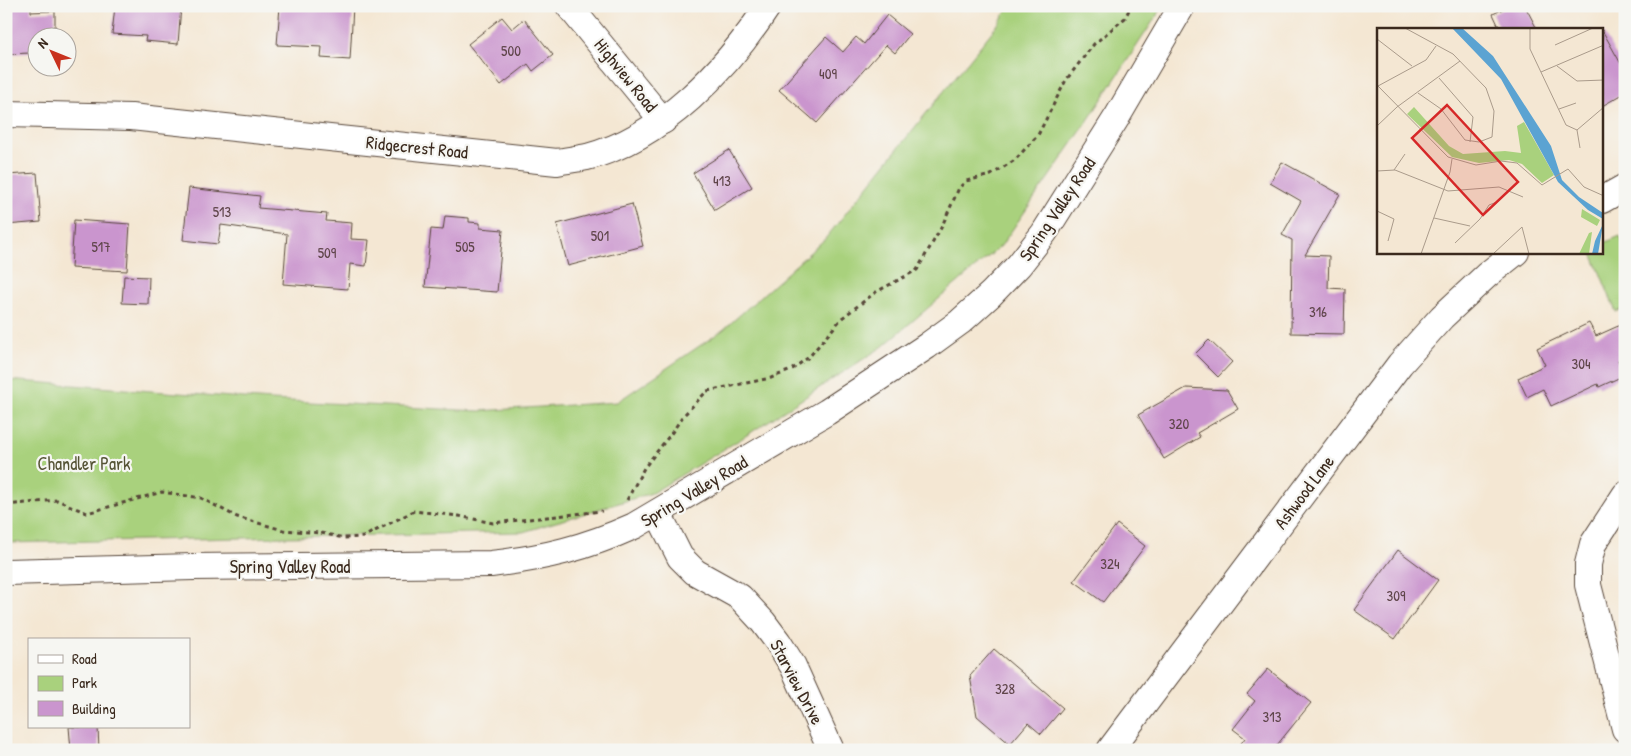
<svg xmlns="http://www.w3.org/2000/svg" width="1631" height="756" font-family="'Patrick Hand',sans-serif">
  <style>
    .green { fill: #a9d17d; stroke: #727e4e }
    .building { fill: #ca95ce }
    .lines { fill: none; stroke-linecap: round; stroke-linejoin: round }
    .minor-casing { stroke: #574639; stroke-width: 28 }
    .path { stroke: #574639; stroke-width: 3; stroke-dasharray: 4 4; stroke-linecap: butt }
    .minor { stroke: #fff; stroke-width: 26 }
    .labels { text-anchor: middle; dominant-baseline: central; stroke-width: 4.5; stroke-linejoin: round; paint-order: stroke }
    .number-label { font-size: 15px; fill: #5f454a }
    .street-label { font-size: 18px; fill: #3b2a1e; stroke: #f6f6f2 }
    .park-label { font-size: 18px; fill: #565436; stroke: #f6f6f2 }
    .inset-road { fill: none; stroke: #aa9b8b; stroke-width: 1 }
    .view { fill: #d62828; fill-opacity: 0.15; stroke: #d62828; stroke-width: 2.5 }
    .inset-edge { fill: none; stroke: #3b2a1e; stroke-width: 2.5 }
  </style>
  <rect width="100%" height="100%" fill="#f6f6f2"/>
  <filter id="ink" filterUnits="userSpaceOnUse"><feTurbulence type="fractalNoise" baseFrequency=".02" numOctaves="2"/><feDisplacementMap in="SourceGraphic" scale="10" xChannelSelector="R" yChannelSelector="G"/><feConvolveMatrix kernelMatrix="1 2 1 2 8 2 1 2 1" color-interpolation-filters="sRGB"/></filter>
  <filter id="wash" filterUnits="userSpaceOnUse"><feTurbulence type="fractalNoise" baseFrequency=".0096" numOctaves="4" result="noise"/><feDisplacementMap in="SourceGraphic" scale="20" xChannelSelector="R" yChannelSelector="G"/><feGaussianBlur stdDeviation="1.12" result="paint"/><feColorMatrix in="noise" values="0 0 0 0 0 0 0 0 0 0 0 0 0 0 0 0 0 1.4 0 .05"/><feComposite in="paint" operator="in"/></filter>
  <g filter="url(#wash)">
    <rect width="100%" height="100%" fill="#f4e7d3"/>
    <g class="green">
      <polygon points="1010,6 1163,6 1085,125 1001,246 882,347 744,437 652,493 523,532 6,543 6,380 271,400 479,411 617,402 723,330 825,239 998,24"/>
      <polygon points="1620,236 1625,248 1625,308 1616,312 1592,253 1602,252 1602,244"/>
    </g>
    <g id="blocks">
      <g class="building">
        <polygon points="6,6 31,6 31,12 55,11 55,38 38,38 38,42 31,42 31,53 6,54"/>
        <polygon points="115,6 181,6 178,44 145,41 146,36 112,34"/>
        <polygon points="280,6 353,6 350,60 321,58 322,47 277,45"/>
        <polygon points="1509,6 1525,6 1537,29 1500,29 1493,14"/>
        <polygon points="887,15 910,34 895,53 886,45 817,123 779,90 826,37 843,52 856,37 864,44"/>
        <polygon points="502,17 512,29 524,19 553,55 533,71 528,64 501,85 468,44"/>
        <polygon points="1602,30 1625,71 1625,93 1602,106"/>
        <polygon points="729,150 752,187 715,210 693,173"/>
        <polygon points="1282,162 1340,194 1305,255 1329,256 1328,288 1345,289 1344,334 1291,333 1292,240 1282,235 1301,201 1270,183"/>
        <polygon points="37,173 41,222 6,225 6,175"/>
        <polygon points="189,188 260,196 258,208 327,214 326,221 352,223 351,239 369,240 366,266 350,264 348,289 283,284 287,234 221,225 218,244 183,240"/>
        <polygon points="632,204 643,246 568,266 557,224"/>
        <polygon points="445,216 469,218 469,222 480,223 480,228 503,230 497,292 425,287 431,229 443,230"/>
        <polygon points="74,220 130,224 127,271 71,268"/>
        <polygon points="124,276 149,277 148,304 122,303"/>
        <polygon points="1589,323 1596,336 1625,323 1625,357 1618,360 1625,375 1599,387 1598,384 1551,406 1543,389 1527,397 1518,378 1545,365 1537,348"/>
        <polygon points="1209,340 1232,362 1218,377 1195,354"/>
        <polygon points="1186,388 1227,390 1238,409 1197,433 1200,437 1164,459 1138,415"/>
        <polygon points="1117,524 1145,546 1103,602 1074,581"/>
        <polygon points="1398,550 1438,580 1395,639 1354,610"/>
        <polygon points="994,649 1063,708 1041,734 1028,723 1010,744 977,716 970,676"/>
        <polygon points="1268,669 1311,703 1273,750 1236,750 1245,738 1233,729 1255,701 1247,694"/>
        <polygon points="69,727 98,727 99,750 71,750"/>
      </g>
    </g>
  </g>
  <g filter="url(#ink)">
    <use href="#blocks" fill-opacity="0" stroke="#574639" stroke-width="1"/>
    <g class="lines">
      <defs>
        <g id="minor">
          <polyline points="569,6 663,121"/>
          <path d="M6,114L131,117L557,162C567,160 577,159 587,157C662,138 727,69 768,6"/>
          <polyline points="1602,200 1625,187"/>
          <polyline points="1625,495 1593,544 1588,564 1588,585 1625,729"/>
          <polyline points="658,513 680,557 695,572 740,597 763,622 778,642 793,666 831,750"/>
          <path d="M6,572L193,567L491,564C544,558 585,548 634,526L827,412L927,346L960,322L991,294L1019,265L1044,233L1117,117L1182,6"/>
          <polyline points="1110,750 1400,364 1442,317 1487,275 1516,252"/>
        </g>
      </defs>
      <use href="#minor" class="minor-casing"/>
      <g class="path">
        <polyline points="627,500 644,468 670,435 684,415 707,391 771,378 791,370 809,357 842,318 876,292 917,270 941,228 959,188 966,181 991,175 1015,160 1038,135 1066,80 1094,44 1125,18 1131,6"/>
        <polyline points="6,505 57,500 87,513 162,492 201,498 237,517 283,530 321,533 344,538 363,537 414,511 459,516 493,523 602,511"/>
      </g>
      <use href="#minor" class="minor"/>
    </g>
  </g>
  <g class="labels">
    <g class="number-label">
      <text x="511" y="50">500</text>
      <text x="828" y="73">409</text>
      <text x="722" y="180">413</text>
      <text x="222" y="211">513</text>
      <text x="600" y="235">501</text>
      <text x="101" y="246">517</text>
      <text x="465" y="246">505</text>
      <text x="327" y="252">509</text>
      <text x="1318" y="311">316</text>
      <text x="1581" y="363">304</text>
      <text x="1179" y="423">320</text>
      <text x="1110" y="563">324</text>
      <text x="1396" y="595">309</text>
      <text x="1005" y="688">328</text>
      <text x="1272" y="716">313</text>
    </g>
    <g class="street-label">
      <text transform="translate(626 75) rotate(51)">Highview Road</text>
      <text transform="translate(417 147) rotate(6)">Ridgecrest Road</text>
      <text transform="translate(1057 209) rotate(-56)">Spring Valley Road</text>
      <text transform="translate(694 491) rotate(-31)">Spring Valley Road</text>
      <text transform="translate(1304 492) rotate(-53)">Ashwood Lane</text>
      <text x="290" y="566">Spring Valley Road</text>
      <text transform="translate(797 682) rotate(62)">Starview Drive</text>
    </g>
    <g class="park-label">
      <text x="84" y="463">Chandler Park</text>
    </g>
  </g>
  <g transform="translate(1377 28)">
    <rect width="226" height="226" fill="#f4e7d3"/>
    <path d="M37,79L72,118L86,126L128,123L144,125L140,98L147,94L177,147L165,155L145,136L132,132L102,135L75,129L30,86ZM205,181L223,192L220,198L204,189ZM215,204L212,226H202L212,205Z" fill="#a9d17d"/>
    <path d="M75,0H85L116,28L174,118L185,152L202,169L226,185V191L211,182L181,154L124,51ZM226,196L221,226H215L218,213Z" fill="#5ba3d2"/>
    <path class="inset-road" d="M28,0L76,26L109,60L117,83L115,109L102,114L88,112L64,81L41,65M153,0V21L189,97L200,102M0,11L35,38M178,17L216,0M180,38L200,53L227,52M164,44L227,17M62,50L96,89L93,114M0,57L71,129L99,137L124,133L140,135L165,157L191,141L207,159L227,168M1,58L49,32L59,18M182,81L199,75M0,98L20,79L83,33M200,102L227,79M200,102L203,120M17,142L28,126M0,143L18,142L71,163L122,159L146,169M0,183L17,191L11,213M57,190L93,198M78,215L103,191L112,177L120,174M44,226L73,144L75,131M116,226L145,199L152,226"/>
    <path class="view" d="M70,77L141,154L106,187L35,110Z"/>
    <rect width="226" height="226" class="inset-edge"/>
  </g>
  <rect width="1631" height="756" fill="none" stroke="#f6f6f2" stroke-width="25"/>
  <rect x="28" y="638" width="162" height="90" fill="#f6f6f2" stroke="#aba49d"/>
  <rect x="38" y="655" width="25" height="8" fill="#ffffff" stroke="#aba49d"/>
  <text x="72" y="664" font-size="15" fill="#3b2a1e">Road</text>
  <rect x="38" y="676" width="25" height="15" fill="#a9d17d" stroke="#aba49d"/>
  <text x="72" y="688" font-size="15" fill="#3b2a1e">Park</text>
  <rect x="38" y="701" width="25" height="15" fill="#ca95ce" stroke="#aba49d"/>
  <text x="72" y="714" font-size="15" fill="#3b2a1e">Building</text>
  <g transform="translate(52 52) rotate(313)"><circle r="24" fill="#f6f6f2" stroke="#aba49d"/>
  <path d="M0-4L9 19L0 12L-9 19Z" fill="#c8321e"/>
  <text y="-8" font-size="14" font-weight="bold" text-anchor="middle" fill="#3b2a1e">N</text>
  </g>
</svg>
